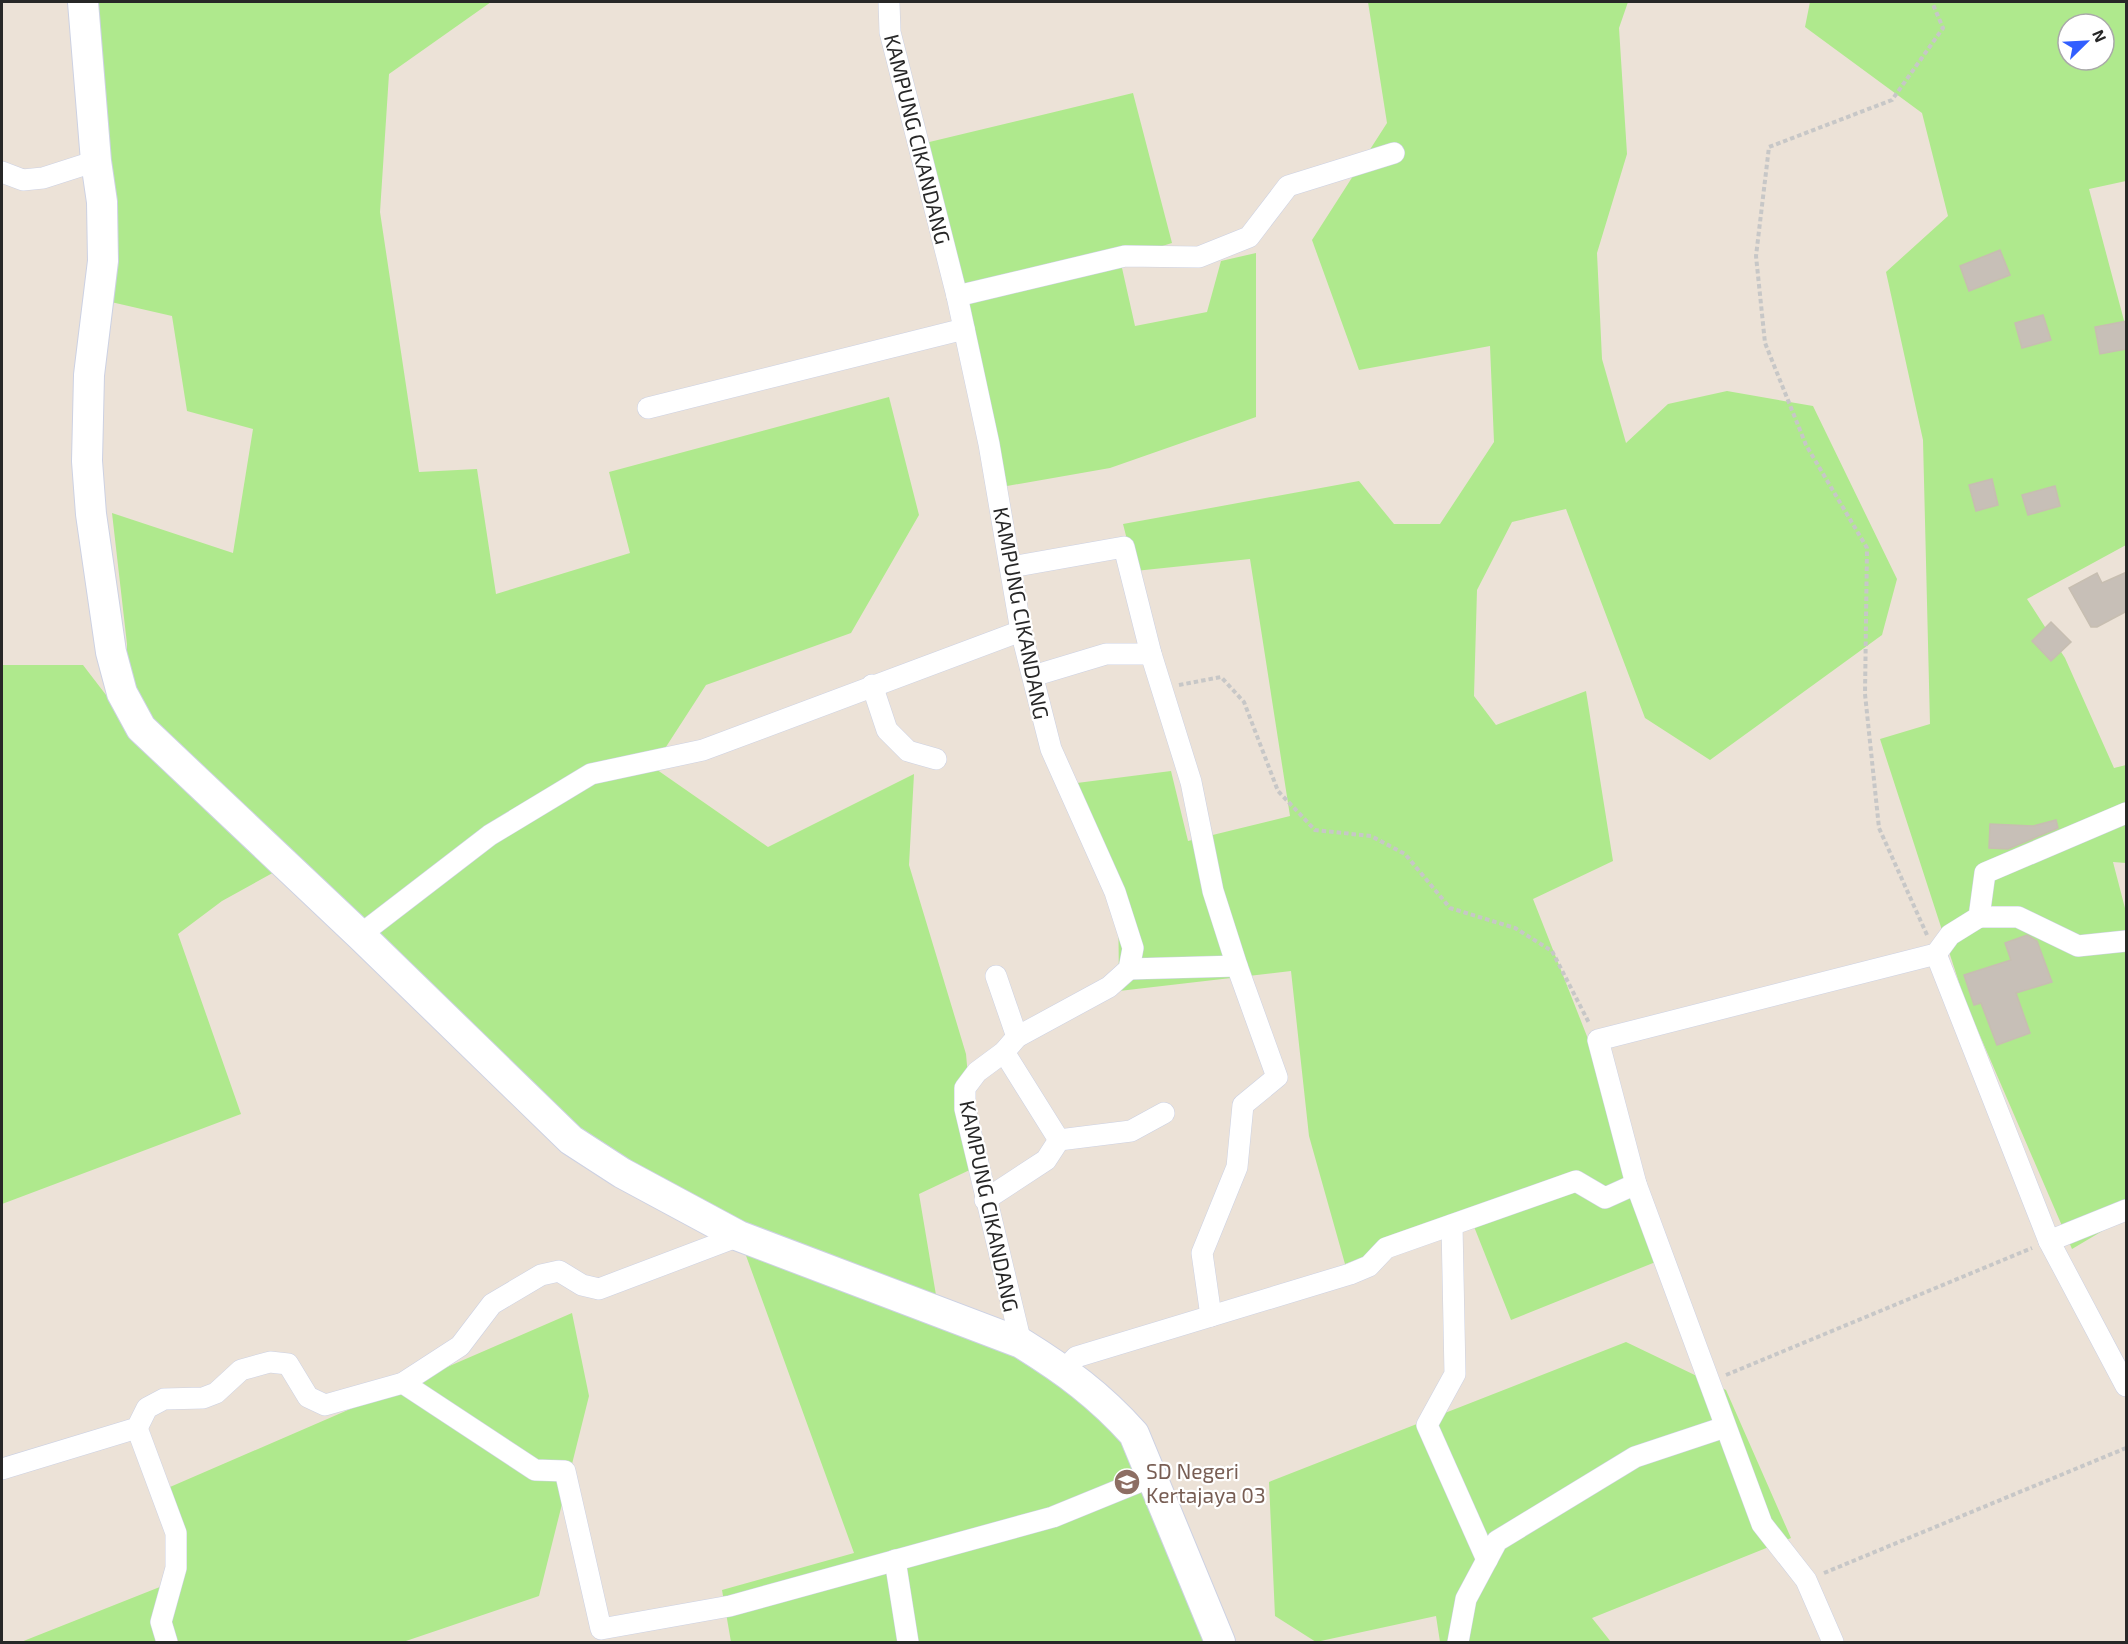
<svg xmlns="http://www.w3.org/2000/svg" width="2128" height="1644" font-family="'Exo 2',sans-serif">
  <style>
    .green { fill: #afe98d; fill-rule: evenodd }
    .building { fill: #c7bfb7; stroke: #c7beb1; stroke-width: 1.5 }
    .lines { fill: none; stroke-linecap: round; stroke-linejoin: round }
    .street-casing { stroke: #ccd1e3; stroke-width: 22 }
    .secondary-casing { stroke: #ccd1e3; stroke-width: 32 }
    .path { stroke: #c7c7c7; stroke-width: 4; stroke-dasharray: 4.5 3; stroke-linecap: butt }
    .street { stroke: #fff; stroke-width: 21 }
    .secondary { stroke: #fff; stroke-width: 30 }
    .labels { text-anchor: middle; dominant-baseline: central; stroke-width: 4.5; stroke-linejoin: round; paint-order: stroke }
    .street-label { font-size: 21px; fill: #272727; stroke: #fff }
    .education-label { font-size: 21px; fill: #785e54; stroke: #fff; text-anchor: start }
  </style>
  <rect width="100%" height="100%" fill="#ece2d7"/>
  <g class="green">
    <polygon points="82,2 491,2 389,74 380,212 419,472 477,469 496,594 630,553 609,472 889,397 919,515 851,633 706,685 653,767 768,847 914,774 909,865 966,1054 976,1167 919,1194 937,1301 1137,1432 1221,1642 731,1642 722,1590 854,1553 736,1228 562,1133 287,865 222,901 178,934 241,1114 2,1204 2,665 83,665 126,721 127,644 112,513 233,553 253,429 187,411 172,316 98,299"/>
    <polygon points="1368,2 1628,2 1619,28 1627,154 1597,253 1602,359 1626,443 1668,404 1727,391 1813,406 1897,579 1882,635 1710,760 1645,718 1566,509 1512,522 1477,590 1474,696 1496,725 1586,691 1613,861 1533,899 1673,1255 1511,1320 1471,1219 1345,1264 1309,1136 1291,971 1119,991 1118,882 1069,784 1171,771 1188,841 1290,816 1250,559 1135,571 1123,524 1359,481 1394,524 1440,524 1494,442 1490,346 1359,370 1312,240 1387,123"/>
    <path d="M1810,2H2126V181L2089,189L2126,328V545L2027,599L2065,658L2114,768L2126,765V863L2113,862L2126,912V1217L2072,1249L1965,1001L1880,739L1930,724L1923,440L1886,272L1948,216L1922,113L1805,27ZM2068,24H2104V60H2068Z"/>
    <polygon points="1133,93 1172,243 1120,259 1135,326 1207,312 1221,261 1256,253 1256,417 1110,468 1007,486 921,144"/>
    <polygon points="572,1313 589,1396 539,1596 403,1642 21,1642 180,1579 170,1487"/>
    <polygon points="1626,1342 1726,1390 1791,1538 1592,1618 1611,1642 1440,1642 1436,1616 1316,1642 1275,1616 1269,1482"/>
  </g>
  <g class="building">
    <polygon points="2000,250 2010,275 1969,291 1960,266"/>
    <polygon points="2043,315 2051,340 2022,348 2015,323"/>
    <polygon points="2127,321 2127,349 2100,354 2095,327"/>
    <polygon points="1992,479 1998,505 1976,511 1969,485"/>
    <polygon points="2055,486 2060,506 2028,515 2022,495"/>
    <polygon points="2127,572 2127,611 2097,627 2091,627 2069,588 2097,573 2102,583"/>
    <polygon points="2051,622 2071,642 2051,661 2032,641"/>
    <polygon points="2056,820 2058,828 2008,849 1989,848 1990,824 2033,826"/>
    <polygon points="2027,935 2037,941 2052,982 2016,993 2030,1033 1997,1045 1981,1003 1974,1005 1964,975 2011,960 2005,943"/>
  </g>
  <g class="lines">
    <defs>
      <g id="street">
        <polyline points="889,2 890,32 957,296 989,444 1021,631 1051,749 1115,892 1133,948 1129,969 1109,987 1017,1037 1004,1052 977,1072 965,1088 965,1109 1021,1343"/>
        <polyline points="2,172 23,180 43,178 96,161"/>
        <polyline points="957,296 1125,256 1199,257 1249,237 1288,186 1394,153"/>
        <polyline points="648,408 964,329"/>
        <polyline points="1011,567 1124,547 1151,654 1191,782 1213,891 1237,966"/>
        <polyline points="1033,676 1106,654 1151,654"/>
        <polyline points="872,685 887,730 908,751 936,759"/>
        <polyline points="1979,917 2018,917 2078,946 2126,941"/>
        <polyline points="360,935 490,835 591,774 703,750 1021,631"/>
        <polyline points="1936,954 2049,1241 2126,1386"/>
        <polyline points="1129,969 1237,966 1277,1077 1243,1105 1237,1167 1202,1253 1211,1316"/>
        <polyline points="996,976 1017,1037"/>
        <polyline points="1004,1052 1059,1140"/>
        <polyline points="985,1200 1046,1160 1059,1140 1131,1131 1164,1113"/>
        <polyline points="1452,1225 1455,1374 1427,1425 1487,1560"/>
        <polyline points="2049,1241 2126,1210"/>
        <polyline points="1064,1370 1076,1357 1350,1274 1369,1266 1386,1248 1576,1181 1605,1198 1636,1184"/>
        <polyline points="403,1383 535,1470 565,1471 601,1629 730,1606 1053,1517 1151,1477"/>
        <polyline points="137,1428 176,1533 176,1568 161,1622 167,1642"/>
        <polyline points="2,1469 137,1428 147,1408 164,1399 203,1398 216,1393 241,1370 270,1362 288,1364 308,1397 325,1405 403,1383 460,1346 492,1304 541,1275 559,1271 582,1285 599,1289 739,1236"/>
        <polyline points="895,1560 908,1642"/>
        <polyline points="1458,1642 1466,1599 1497,1541 1635,1457 1725,1427"/>
        <polyline points="1833,1642 1806,1580 1762,1524 1636,1184 1598,1040 1936,954 1950,935 1979,917 1985,873 2126,813"/>
      </g>
      <path id="secondary" d="M83,2L96,161L102,202L103,261L89,375L87,461L91,514L111,652L122,693L141,728L360,935L571,1140L622,1173L739,1236L1021,1343C1066,1371 1099,1395 1134,1434L1220,1642"/>
    </defs>
    <use href="#street" class="street-casing"/>
    <use href="#secondary" class="secondary-casing"/>
    <g class="path">
      <polyline points="1179,685 1221,677 1244,702 1278,791 1315,830 1371,836 1405,854 1450,908 1515,928 1552,951 1589,1023"/>
      <polyline points="1927,935 1879,828 1865,694 1867,548 1806,445 1765,343 1756,256 1769,147 1892,100 1943,28 1932,2"/>
      <polyline points="1726,1375 2032,1248"/>
      <polyline points="1824,1573 2126,1448"/>
    </g>
    <use href="#street" class="street"/>
    <use href="#secondary" class="secondary"/>
  </g>
  <defs>
    <symbol id="school-disc" viewBox="-11 -11 22 22"><circle r="9.5" fill="#8d6e63" stroke="#fff"/><path d="M0-5L7-2L0 1L-7-2ZM-4 1L0 2.5L4 1V4Q0 6-4 4Z" fill="#fff"/></symbol>
  </defs>
  <g fill-rule="evenodd">
    <use href="#school-disc" x="1112" y="1467" width="30" height="30"/>
  </g>
  <g class="labels">
    <g class="street-label">
      <text transform="translate(918 139) rotate(76)">KAMPUNG CIKANDANG</text>
      <text transform="translate(1022 613) rotate(79)">KAMPUNG CIKANDANG</text>
      <text transform="translate(990 1206) rotate(78)">KAMPUNG CIKANDANG</text>
    </g>
    <g class="education-label">
      <text x="1146" y="1470">SD Negeri<tspan x="1146" dy="24">Kertajaya 03</tspan></text>
    </g>
  </g>
  <rect width="2128" height="1644" fill="none" stroke="#272727" stroke-width="6"/>
  <g transform="translate(2086 42) rotate(66)"><circle r="28" fill="#ffffff" stroke="#a9a9a9" stroke-width="1.5"/>
  <path d="M0-4.5L10 22L0 15L-10 22Z" fill="#315eff"/>
  <text y="-9" font-size="16" font-weight="bold" text-anchor="middle" fill="#272727">N</text>
  </g>
</svg>
